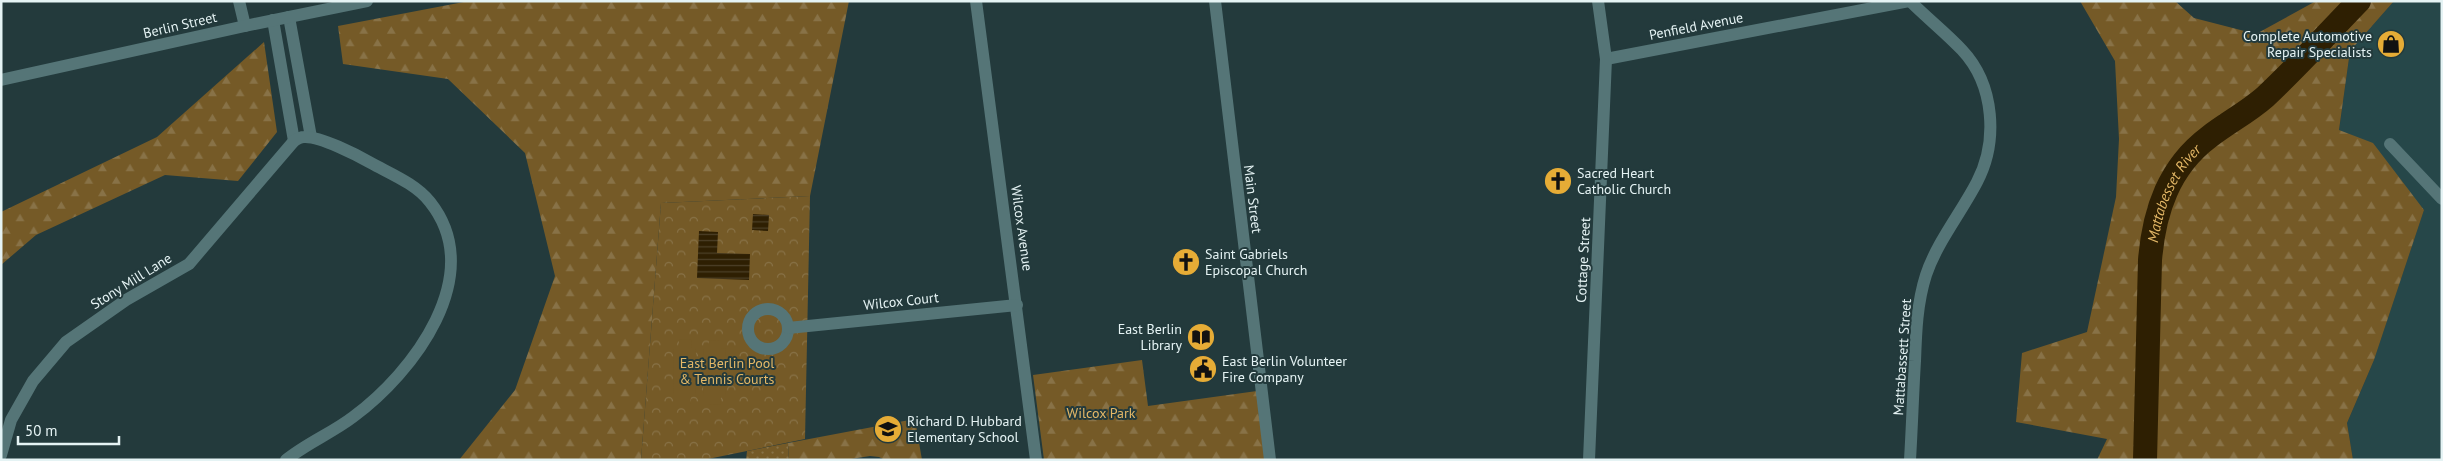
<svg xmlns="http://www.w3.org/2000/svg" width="2443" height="461" font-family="'PT Sans',sans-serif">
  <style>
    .built { fill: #264749 }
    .grass { fill: url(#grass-dots) }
    .forest { fill: url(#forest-firs) }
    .park { fill: url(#park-crowns) }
    .garden { fill: #755a27 }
    .water { fill: url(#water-rules) }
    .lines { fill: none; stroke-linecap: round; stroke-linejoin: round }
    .river { stroke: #2e1f02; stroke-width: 24 }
    .minor { stroke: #557577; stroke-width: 12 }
    .labels { text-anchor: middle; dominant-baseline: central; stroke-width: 4; stroke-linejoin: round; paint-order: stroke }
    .street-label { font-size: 14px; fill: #e5f3f4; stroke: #233a3c }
    .poi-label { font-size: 14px; fill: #e5f3f4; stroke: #233a3c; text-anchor: start }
    .park-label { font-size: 14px; fill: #e4b867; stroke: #233a3c }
    .water-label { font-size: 15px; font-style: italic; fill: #e3b766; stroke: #233a3c }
  </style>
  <defs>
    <pattern id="grass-dots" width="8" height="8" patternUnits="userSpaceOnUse" patternTransform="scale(1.25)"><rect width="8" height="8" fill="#755a27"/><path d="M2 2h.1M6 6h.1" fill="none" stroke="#887247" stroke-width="1.8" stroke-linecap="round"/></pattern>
    <pattern id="forest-firs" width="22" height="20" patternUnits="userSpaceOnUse" patternTransform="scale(1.25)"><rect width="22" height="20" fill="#755a27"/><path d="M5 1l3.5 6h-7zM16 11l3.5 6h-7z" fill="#887247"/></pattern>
    <pattern id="park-crowns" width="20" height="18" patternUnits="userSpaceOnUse" patternTransform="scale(1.25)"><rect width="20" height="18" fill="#755a27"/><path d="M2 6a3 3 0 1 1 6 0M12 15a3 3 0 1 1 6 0" fill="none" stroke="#887247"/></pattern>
    <pattern id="water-rules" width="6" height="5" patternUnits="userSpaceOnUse" patternTransform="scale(1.25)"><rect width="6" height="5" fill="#2e1f02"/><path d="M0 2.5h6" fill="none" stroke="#4c4028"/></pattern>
  </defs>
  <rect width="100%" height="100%" fill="#233a3c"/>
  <polygon class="built" points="2394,1 2442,1 2442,460 2353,460 2347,423 2374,360 2424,210 2339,131 2350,51"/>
  <polygon class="grass" points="788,443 789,460 746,460 747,451"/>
  <g class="forest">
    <polygon points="469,1 849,1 810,196 661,203 641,460 459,460 515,390 555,276 525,153 448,79 343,64 338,26"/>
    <polygon points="2080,1 2175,1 2194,18 2256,34 2316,1 2394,1 2350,51 2339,130 2373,143 2424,210 2374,360 2347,423 2353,460 2097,460 2107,439 2016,422 2022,353 2087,332 2116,197 2119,139 2115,61"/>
    <polygon points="264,42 277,132 238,181 165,175 36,235 1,265 1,212 157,137"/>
    <polygon points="1142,360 1148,406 1257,391 1267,460 1044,460 1033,375"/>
    <polygon points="915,419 922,460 885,460 879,457 870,456 845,460 789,460 788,443"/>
  </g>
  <polygon class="park" points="810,196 805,439 703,460 641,460 661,203"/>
  <g class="garden">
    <polygon points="679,339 692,340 691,348 696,348 695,396 691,396 690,404 678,404 678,396 673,396 674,348 679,348"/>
    <polygon points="709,340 721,341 721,348 726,349 725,397 721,397 720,405 708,404 708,396 703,396 704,348 709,348"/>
  </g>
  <g class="water">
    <polygon points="753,214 769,215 768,231 752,230"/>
    <polygon points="699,231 718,232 717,253 750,254 749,280 697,278"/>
  </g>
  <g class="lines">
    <path class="river" id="s1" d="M2145,460L2150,260C2154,211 2169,167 2209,137C2227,123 2248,112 2265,97C2298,66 2328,33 2359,1"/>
    <g class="minor">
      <polyline points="239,1 245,26"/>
      <polyline points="976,1 1036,460"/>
      <polyline points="1215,1 1270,460"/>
      <polyline points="289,17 311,137"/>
      <polyline points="273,20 294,141"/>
      <polyline points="1606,59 1909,1"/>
      <polyline points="1,80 245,26 367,1"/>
      <polyline points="2390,144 2442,199"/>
      <circle cx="768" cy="329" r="20"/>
      <polyline points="788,328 1017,305"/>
      <path d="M1,455L11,420L33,381L66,342L126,300L189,264L294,141C297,139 300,137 304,137C320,136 357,155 371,163C391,174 416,184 430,202C488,275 413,373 353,417C332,433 307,443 286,460"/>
      <polyline points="1589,460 1606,59 1598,1"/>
      <path d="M1910,460C1912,427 1913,394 1915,361C1916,332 1917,303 1926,275C1937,242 1961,213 1977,182C1998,142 1995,85 1962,50C1946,33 1927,18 1910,1"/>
    </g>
  </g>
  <defs>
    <symbol id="shop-disc" viewBox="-11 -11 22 22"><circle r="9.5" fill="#e6ac36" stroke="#233a3c"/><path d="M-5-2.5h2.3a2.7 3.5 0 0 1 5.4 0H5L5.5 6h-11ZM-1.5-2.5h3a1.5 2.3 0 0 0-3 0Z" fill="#111"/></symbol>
    <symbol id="church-disc" viewBox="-11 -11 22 22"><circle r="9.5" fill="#e6ac36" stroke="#233a3c"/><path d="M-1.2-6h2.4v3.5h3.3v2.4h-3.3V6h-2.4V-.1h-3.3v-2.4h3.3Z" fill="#111"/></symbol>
    <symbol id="library-disc" viewBox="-11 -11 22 22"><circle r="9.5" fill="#e6ac36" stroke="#233a3c"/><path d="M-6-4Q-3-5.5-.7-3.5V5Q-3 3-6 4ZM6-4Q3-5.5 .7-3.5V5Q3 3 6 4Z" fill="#111"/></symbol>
    <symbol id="civic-disc" viewBox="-11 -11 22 22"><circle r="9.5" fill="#e6ac36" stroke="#233a3c"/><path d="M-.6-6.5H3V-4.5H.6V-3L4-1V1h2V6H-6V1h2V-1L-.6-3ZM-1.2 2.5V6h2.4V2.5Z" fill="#111"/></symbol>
    <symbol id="school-disc" viewBox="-11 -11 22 22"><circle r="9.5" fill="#e6ac36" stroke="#233a3c"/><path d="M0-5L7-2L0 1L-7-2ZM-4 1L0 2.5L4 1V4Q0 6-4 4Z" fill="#111"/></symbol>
  </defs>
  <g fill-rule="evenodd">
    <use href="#shop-disc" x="2375" y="28" width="32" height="32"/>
    <use href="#church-disc" x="1542" y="165" width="32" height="32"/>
    <use href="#church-disc" x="1170" y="246" width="32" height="32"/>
    <use href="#library-disc" x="1185" y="321" width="32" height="32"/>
    <use href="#civic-disc" x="1187" y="353" width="32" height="32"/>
    <use href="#school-disc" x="872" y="413" width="32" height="32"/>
  </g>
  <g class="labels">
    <g class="street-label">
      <text transform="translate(180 25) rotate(-13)">Berlin Street</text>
      <text transform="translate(1696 26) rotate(-11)">Penfield Avenue</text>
      <text transform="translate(1253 199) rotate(83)">Main Street</text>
      <text transform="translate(1022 228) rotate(82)">Wilcox Avenue</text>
      <text transform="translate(1583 260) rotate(-87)">Cottage Street</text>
      <text transform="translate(131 281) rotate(-32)">Stony Mill Lane</text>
      <text transform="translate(901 301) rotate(-6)">Wilcox Court</text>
      <text transform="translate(1902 357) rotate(-86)">Mattabassett Street</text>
    </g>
    <g class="poi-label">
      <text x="2372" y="36" text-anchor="end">Complete Automotive<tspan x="2372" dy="16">Repair Specialists</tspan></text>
      <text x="1577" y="173">Sacred Heart<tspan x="1577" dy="16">Catholic Church</tspan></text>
      <text x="1205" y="254">Saint Gabriels<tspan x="1205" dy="16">Episcopal Church</tspan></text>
      <text x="1182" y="329" text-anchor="end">East Berlin<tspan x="1182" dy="16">Library</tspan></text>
      <text x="1222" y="361">East Berlin Volunteer<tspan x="1222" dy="16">Fire Company</tspan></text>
      <text x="907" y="421">Richard D. Hubbard<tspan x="907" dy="16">Elementary School</tspan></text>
    </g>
    <g class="park-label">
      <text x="727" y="363">East Berlin Pool<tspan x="727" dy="16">&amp; Tennis Courts</tspan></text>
      <text x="1101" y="413">Wilcox Park</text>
    </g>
    <g class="water-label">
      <text stroke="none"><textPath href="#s1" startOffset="272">Mattabesset River</textPath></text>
    </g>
  </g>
  <rect width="2443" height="461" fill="none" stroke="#e5f3f4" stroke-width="5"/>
  <path d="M18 436v8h101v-8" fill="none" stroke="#e5f3f4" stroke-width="2.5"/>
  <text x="25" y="436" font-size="15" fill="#e5f3f4" stroke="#233a3c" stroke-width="4" paint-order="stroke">50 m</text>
</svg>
